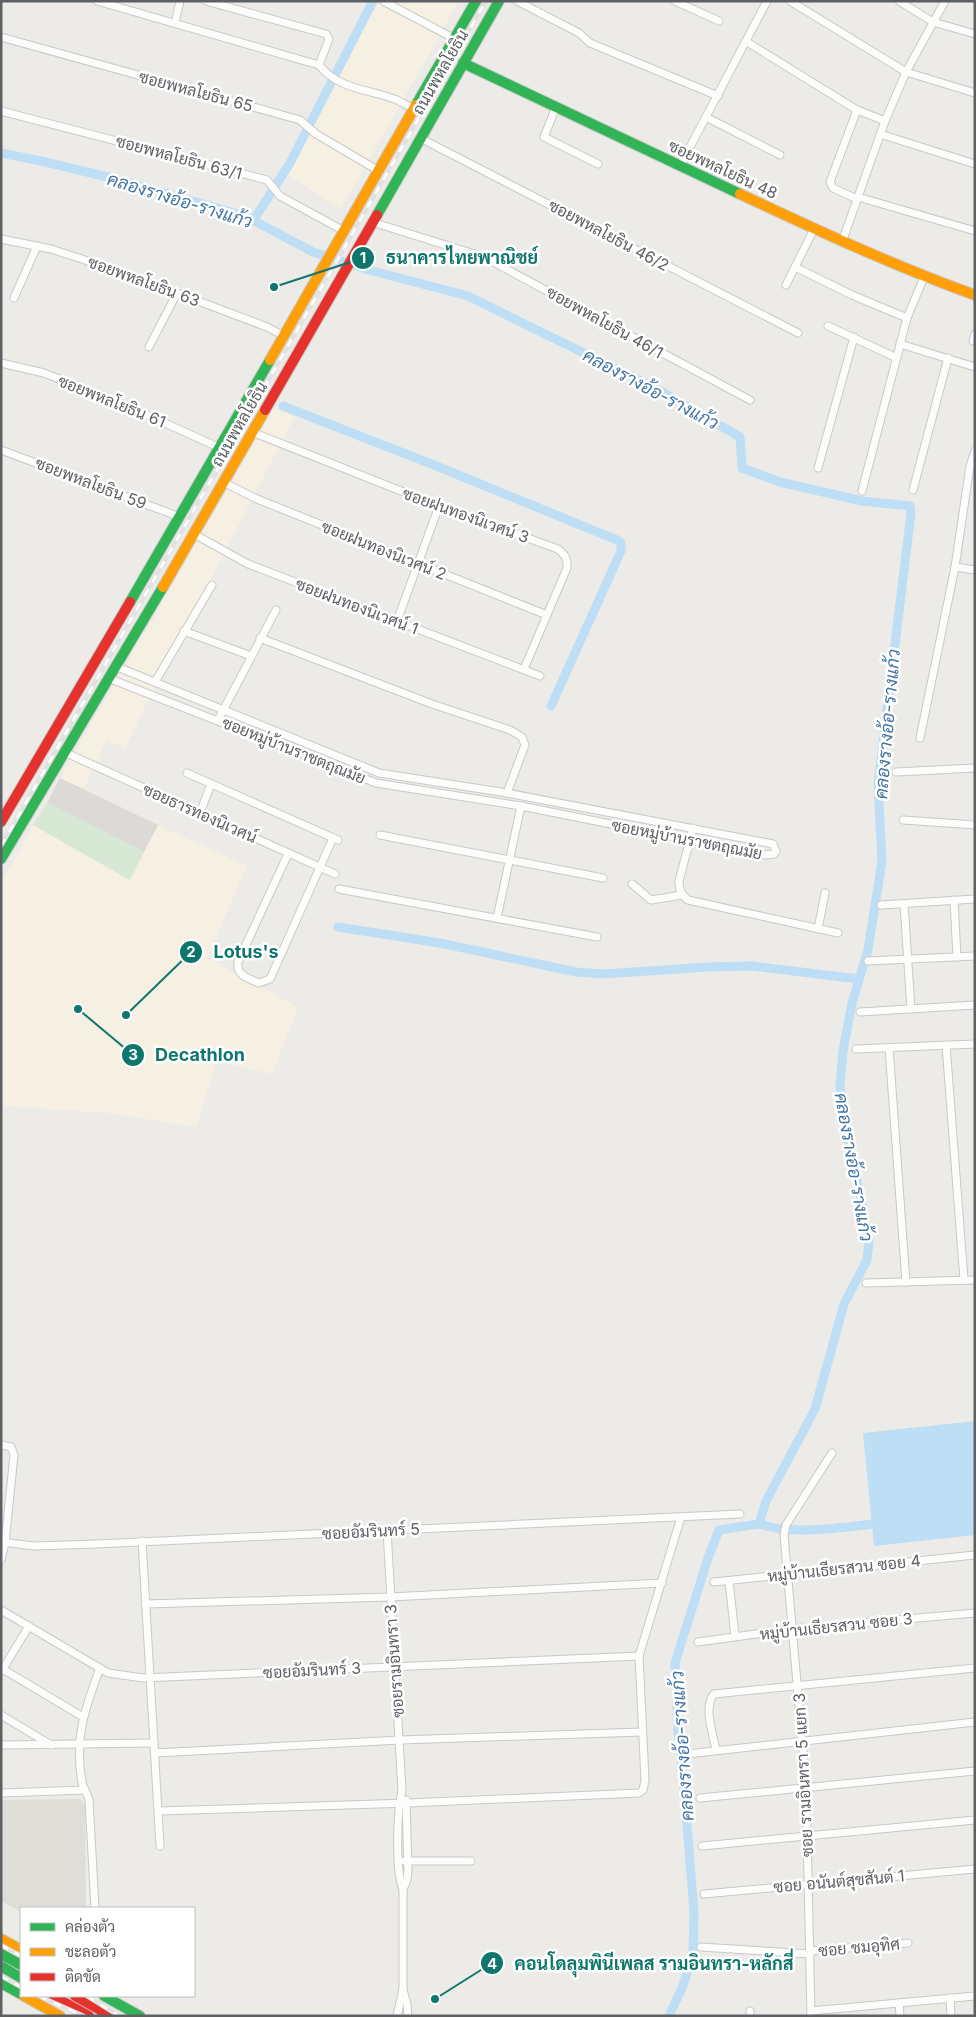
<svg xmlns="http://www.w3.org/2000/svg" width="976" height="2017" font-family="Inter,Sarabun,sans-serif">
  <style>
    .commercial { fill: #f5f0e1 }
    .industrial { fill: #dcdad7 }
    .education { fill: #dfddd7 }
    .green { fill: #d6e8d3 }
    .water { fill: #bddef5 }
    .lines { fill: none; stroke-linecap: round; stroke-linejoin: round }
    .canal { stroke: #bddef5; stroke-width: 9 }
    .street-casing { stroke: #c9c9c9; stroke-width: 9 }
    .fast-casing { stroke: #c9c9c8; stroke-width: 12 }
    .slow-casing { stroke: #c9c9c8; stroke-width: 12 }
    .jam-casing { stroke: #c9c9c8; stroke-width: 12 }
    .street { stroke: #fcfcfb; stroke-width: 7 }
    .fast { stroke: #30b455; stroke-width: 10 }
    .slow { stroke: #ff9f0a; stroke-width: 10 }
    .jam { stroke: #e5322d; stroke-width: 10 }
    .rail-casing { stroke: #e3e2e2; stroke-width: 4.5 }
    .rail { stroke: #fff; stroke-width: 2.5; stroke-dasharray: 8; stroke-linecap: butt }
    .labels { text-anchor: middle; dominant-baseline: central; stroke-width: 5; stroke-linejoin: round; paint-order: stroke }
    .street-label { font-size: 16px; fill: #5d6165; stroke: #fff }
    .water-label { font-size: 18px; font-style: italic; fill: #4375a4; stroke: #fff }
    .leader { fill: none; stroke: #0f766e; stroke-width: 2 }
    .callout-dot { fill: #0f766e; stroke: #fff; stroke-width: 2 }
    .mark-label { font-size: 15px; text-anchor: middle; font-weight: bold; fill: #fff }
    .callout-label { font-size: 18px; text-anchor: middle; font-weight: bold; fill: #0f766e; stroke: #fff; stroke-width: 5; stroke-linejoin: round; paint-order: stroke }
  </style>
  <rect width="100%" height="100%" fill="#ecebe7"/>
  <g class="commercial">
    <polygon points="379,1 459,1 341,209 287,174"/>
    <polygon points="274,409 295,416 211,579 217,582 191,629 183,626 125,749 107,740 83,790 60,778"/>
    <polygon points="33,825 129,880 158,825 247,866 207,958 298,1007 272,1074 217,1061 196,1127 109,1113 1,1106 1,880 19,853"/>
  </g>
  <polygon class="industrial" points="60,778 158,825 144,852 47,803"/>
  <polygon class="education" points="80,1799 85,1805 86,1908 21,1908 21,1912 1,1901 1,1800"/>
  <polygon class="green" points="47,803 144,852 130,880 33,825"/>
  <polygon class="water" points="975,1421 975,1535 874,1546 863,1433"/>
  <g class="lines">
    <g class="canal">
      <polyline points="1,153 41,161 112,178 245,216 313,252 369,270 468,296 657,389 740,437 742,468 780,482 862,501 910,506 911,513 878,784 882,861 868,950 852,1003 843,1051 840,1085 844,1122 863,1208 869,1242 867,1260 844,1304 815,1409 766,1501 759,1524 719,1530 708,1558 675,1663 678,1730 685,1799 694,1912 693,1956 682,1988 669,2016"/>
      <polyline points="253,221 290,163 373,1"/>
      <polyline points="283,406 434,465 617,540 621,543 621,551 551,706"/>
      <polyline points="338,927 440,943 576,972 603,974 708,967 752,966 859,979"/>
      <path d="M759,1524C797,1536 842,1527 882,1523"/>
    </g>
    <defs>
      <g id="street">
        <path d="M97,1L319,65C339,90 369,89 397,100C403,103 408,106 414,109"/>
        <polyline points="206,1 326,34 329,39 319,65"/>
        <polyline points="383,1 455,39"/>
        <polyline points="517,1 579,33 590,43 718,96"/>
        <polyline points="675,1 719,21"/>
        <polyline points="790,1 906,72 975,93"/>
        <polyline points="899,1 933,22 975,34"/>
        <polyline points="175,23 180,1"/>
        <polyline points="1,37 300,120 316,134 379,171"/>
        <polyline points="747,42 857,110 885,121"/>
        <polyline points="556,107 544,137 598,164"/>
        <polyline points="857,110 830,182 833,188 857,199"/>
        <polyline points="1,111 267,180 280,196 344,231"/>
        <polyline points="706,117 780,155"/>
        <polyline points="880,134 975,164"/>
        <polyline points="420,138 798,333"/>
        <polyline points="680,166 767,1"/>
        <polyline points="858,197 975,231"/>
        <polyline points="372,222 484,257 750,400"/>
        <polyline points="1,239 51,249 82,259 177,293 267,327 284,336"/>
        <polyline points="842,242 885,121 906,72 945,1"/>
        <polyline points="795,267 852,295 907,318"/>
        <polyline points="786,285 814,229"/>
        <polyline points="14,298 37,246"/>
        <polyline points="828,326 897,358"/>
        <polyline points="973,341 975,334"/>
        <polyline points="900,344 975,367"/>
        <polyline points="149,347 177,293"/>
        <polyline points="1,363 44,373 123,404 220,448"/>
        <path d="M252,432L439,506L558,549C565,555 568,558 567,568L524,669"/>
        <polyline points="1,450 180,517"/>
        <polyline points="818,468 854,337"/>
        <polyline points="223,482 257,499 547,615"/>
        <polyline points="913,490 948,358"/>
        <polyline points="862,491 907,318 924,277"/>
        <polyline points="194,534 248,564 540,676"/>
        <polyline points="955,567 975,570"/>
        <polyline points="397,621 439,506"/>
        <polyline points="184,631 251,656"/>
        <polyline points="260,638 432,704 510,730 522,737 525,745 507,793"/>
        <polyline points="108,678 376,783 521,806 765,855 774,854 776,851 773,844 768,843 507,793 379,773 115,666"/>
        <polyline points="155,682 212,585"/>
        <polyline points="218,720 276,610"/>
        <polyline points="920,738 955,567 970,466 975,451"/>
        <polyline points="64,752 335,874"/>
        <polyline points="896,772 975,768"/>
        <polyline points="187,773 338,840"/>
        <polyline points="200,813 211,784"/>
        <polyline points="903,820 975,825"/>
        <path d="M693,828L679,881C679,890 681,894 688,900L838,933"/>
        <polyline points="380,835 603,878"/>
        <path d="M288,854L238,962C236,976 248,978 259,983L270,979L333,838"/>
        <polyline points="632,884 651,900 682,895"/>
        <polyline points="339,889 597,937"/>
        <polyline points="954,900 957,957"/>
        <polyline points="904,904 911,1009"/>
        <polyline points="881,905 975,899"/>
        <polyline points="497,918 521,806"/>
        <polyline points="818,929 825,893"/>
        <polyline points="868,961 975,956"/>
        <polyline points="860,1012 975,1005"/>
        <polyline points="946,1045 964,1280"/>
        <polyline points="889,1048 906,1282"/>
        <polyline points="856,1049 975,1044"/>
        <polyline points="866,1283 975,1280"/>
        <polyline points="1,1445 11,1447 14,1455 5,1543 1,1560"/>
        <path d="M387,1530L402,1791C397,1811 395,1870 403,1889V1989L397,2016"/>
        <polyline points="142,1541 160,1846"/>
        <polyline points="1,1542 34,1546 96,1544 740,1514"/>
        <polyline points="729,1581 735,1636"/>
        <polyline points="714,1582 975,1555"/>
        <polyline points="145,1604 390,1597 662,1583"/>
        <polyline points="1,1610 108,1673 143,1678 639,1656"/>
        <polyline points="698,1642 792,1629 975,1613"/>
        <polyline points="1,1668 83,1717"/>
        <polyline points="1,1672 29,1626"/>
        <polyline points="1,1715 51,1745"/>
        <polyline points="1,1745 154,1743"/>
        <path d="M716,1750C713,1734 703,1707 714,1694L975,1668"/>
        <polyline points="155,1753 400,1740 642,1732"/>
        <polyline points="687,1754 975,1722"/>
        <polyline points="1,1793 85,1790"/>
        <polyline points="700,1798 975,1771"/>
        <polyline points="159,1811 408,1803 639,1793 643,1790 645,1780 639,1656 681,1517"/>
        <polyline points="702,1846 975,1820"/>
        <polyline points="404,1861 471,1861"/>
        <polyline points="403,1889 407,1880 408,1870 406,1800"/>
        <polyline points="704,1894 975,1869"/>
        <path d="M95,1908L89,1800C88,1794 83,1789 82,1782C74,1737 85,1709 100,1668"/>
        <polyline points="701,1947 810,1954"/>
        <polyline points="810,1951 908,1943"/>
        <polyline points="403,1990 407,2004 408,2016"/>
        <polyline points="950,1998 951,2016"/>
        <polyline points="899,2003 900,2016"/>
        <polyline points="750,2011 750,2016"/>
        <polyline points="811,2011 975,1996"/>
        <polyline points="811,2016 806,1786 784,1535 786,1525 832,1453"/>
      </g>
      <g id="fast">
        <polyline points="463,63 740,194"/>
        <polyline points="416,105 476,1"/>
        <polyline points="377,215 499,1"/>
        <polyline points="130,602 270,360"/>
        <polyline points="1,859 163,587"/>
        <polyline points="1,1954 21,1965"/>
        <polyline points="1,1966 21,1978"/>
        <polyline points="1,1983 21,1994"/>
        <polyline points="104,1996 140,2016"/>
      </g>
      <g id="slow">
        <path d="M740,194C817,230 894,266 975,295"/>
        <polyline points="270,360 416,105"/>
        <polyline points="163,587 265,410"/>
        <polyline points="1,1939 21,1950"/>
        <polyline points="24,1996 60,2016"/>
      </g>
      <g id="jam">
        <polyline points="265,410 377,215"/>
        <polyline points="1,822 130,602"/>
        <polyline points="53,1996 89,2016"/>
        <polyline points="75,1996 111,2016"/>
      </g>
    </defs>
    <use href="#street" class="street-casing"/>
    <use href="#fast" class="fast-casing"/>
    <use href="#slow" class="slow-casing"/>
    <use href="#jam" class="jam-casing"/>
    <use href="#street" class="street"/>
    <use href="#fast" class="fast"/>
    <use href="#slow" class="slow"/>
    <use href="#jam" class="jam"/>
    <defs>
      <g id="rail">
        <polyline points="1,846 486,1"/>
        <polyline points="1,1945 21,1956"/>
        <polyline points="1,1976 21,1987"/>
        <polyline points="39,1996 84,2016"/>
        <polyline points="87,1996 119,2016"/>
      </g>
    </defs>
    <use href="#rail" class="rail-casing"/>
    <use href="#rail" class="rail"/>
  </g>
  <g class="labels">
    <g class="street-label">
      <text transform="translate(440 72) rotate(-60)">ถนนพหลโยธิน</text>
      <text transform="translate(196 91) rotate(15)">ซอยพหลโยธิน 65</text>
      <text transform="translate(179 157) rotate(15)">ซอยพหลโยธิน 63/1</text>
      <text transform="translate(723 169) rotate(25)">ซอยพหลโยธิน 48</text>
      <text transform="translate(609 235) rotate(28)">ซอยพหลโยธิน 46/2</text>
      <text transform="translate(144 281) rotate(20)">ซอยพหลโยธิน 63</text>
      <text transform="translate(605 322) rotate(29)">ซอยพหลโยธิน 46/1</text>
      <text transform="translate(112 401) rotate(22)">ซอยพหลโยธิน 61</text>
      <text transform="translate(239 424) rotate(-60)">ถนนพหลโยธิน</text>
      <text transform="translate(91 483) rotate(21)">ซอยพหลโยธิน 59</text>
      <text transform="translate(466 515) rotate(20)">ซอยฝนทองนิเวศน์ 3</text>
      <text transform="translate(384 550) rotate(22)">ซอยฝนทองนิเวศน์ 2</text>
      <text transform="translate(357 606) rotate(21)">ซอยฝนทองนิเวศน์ 1</text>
      <text transform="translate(294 750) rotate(22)">ซอยหมู่บ้านราชตฤณมัย</text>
      <text transform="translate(200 813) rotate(24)">ซอยธารทองนิเวศน์</text>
      <text transform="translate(687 839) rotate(11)">ซอยหมู่บ้านราชตฤณมัย</text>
      <text transform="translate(371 1531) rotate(-3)">ซอยอัมรินทร์ 5</text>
      <text transform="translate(844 1568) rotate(-6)">หมู่บ้านเธียรสวน ซอย 4</text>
      <text transform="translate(836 1626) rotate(-6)">หมู่บ้านเธียรสวน ซอย 3</text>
      <text transform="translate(394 1661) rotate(-94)">ซอยรามอินทรา 3</text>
      <text transform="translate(312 1670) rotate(-3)">ซอยอัมรินทร์ 3</text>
      <text transform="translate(803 1775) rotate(-93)">ซอย รามอินทรา 5 แยก 3</text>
      <text transform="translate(839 1881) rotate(-5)">ซอย อนันต์สุขสันต์ 1</text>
      <text transform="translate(859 1947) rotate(-5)">ซอย ชมอุทิศ</text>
    </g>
    <g class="water-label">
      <text transform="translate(180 200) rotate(17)">คลองรางอ้อ-รางแก้ว</text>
      <text transform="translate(651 389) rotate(28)">คลองรางอ้อ-รางแก้ว</text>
      <text transform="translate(887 724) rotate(-85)">คลองรางอ้อ-รางแก้ว</text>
      <text transform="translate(854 1167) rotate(80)">คลองรางอ้อ-รางแก้ว</text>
      <text transform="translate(682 1746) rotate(-94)">คลองรางอ้อ-รางแก้ว</text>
    </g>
  </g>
  <path class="leader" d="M274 287L363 258M126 1015L191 952M78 1009L133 1055M435 1999L492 1963"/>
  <g class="callout-dot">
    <circle cx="274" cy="287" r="5"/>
    <circle cx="126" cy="1015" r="5"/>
    <circle cx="78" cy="1009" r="5"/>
    <circle cx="435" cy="1999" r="5"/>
    <circle cx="363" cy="258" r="12"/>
    <circle cx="191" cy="952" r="12"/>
    <circle cx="133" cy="1055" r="12"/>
    <circle cx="492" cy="1963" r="12"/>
  </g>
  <g class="mark-label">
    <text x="363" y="263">1</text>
    <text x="191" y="957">2</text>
    <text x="133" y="1060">3</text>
    <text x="492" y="1969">4</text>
  </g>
  <g class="callout-label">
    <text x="462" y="264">ธนาคารไทยพาณิชย์</text>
    <text x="246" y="958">Lotus's</text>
    <text x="200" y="1061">Decathlon</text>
    <text x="654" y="1970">คอนโดลุมพินีเพลส รามอินทรา-หลักสี่</text>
  </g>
  <rect width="976" height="2017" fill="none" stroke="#5d6165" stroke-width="5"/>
  <rect x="20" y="1907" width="175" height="90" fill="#ffffff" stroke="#bec0c1"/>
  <rect x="30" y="1923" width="25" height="8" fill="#30b455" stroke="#bec0c1"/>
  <text x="65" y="1932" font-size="15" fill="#5d6165">คล่องตัว</text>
  <rect x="30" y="1948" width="25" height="8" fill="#ff9f0a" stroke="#bec0c1"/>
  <text x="65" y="1957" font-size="15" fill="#5d6165">ชะลอตัว</text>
  <rect x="30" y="1973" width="25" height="8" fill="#e5322d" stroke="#bec0c1"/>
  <text x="65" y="1982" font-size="15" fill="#5d6165">ติดขัด</text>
</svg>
